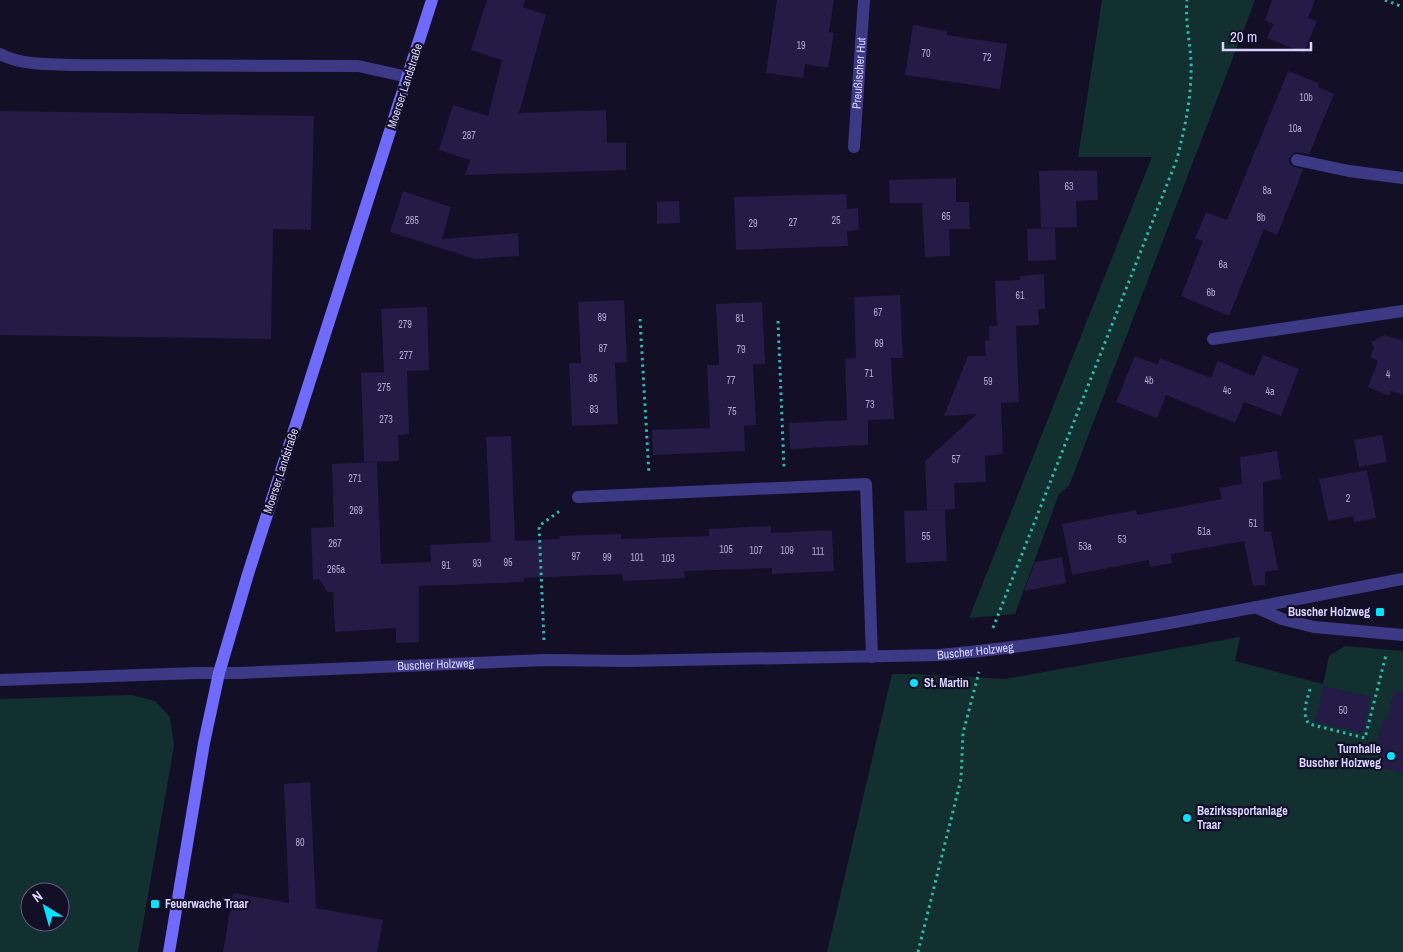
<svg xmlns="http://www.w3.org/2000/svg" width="1403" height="952" font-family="'Archivo Narrow',sans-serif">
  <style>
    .green { fill: #12302f; fill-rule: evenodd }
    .building { fill: #241b47 }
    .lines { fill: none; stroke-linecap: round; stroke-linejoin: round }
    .path { stroke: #2fb8b0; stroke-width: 3; stroke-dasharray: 2.5 4; stroke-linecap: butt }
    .service { stroke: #3d3a85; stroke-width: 12 }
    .minor { stroke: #3d3a85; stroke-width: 12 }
    .secondary { stroke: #6f6bff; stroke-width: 12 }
    .poi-dot { fill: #00e5ff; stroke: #130f26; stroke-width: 2 }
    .labels { text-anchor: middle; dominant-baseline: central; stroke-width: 4.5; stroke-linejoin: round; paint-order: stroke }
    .number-label { font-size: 10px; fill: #aca6d1 }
    .street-label { font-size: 12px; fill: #d9d4ff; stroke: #130f26 }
    .poi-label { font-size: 12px; font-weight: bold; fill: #d9d4ff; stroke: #130f26; text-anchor: start }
  </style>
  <rect width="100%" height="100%" fill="#130f26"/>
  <g class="green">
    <polygon points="1102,0 1255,0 1069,486 1059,494 1015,614 969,618 1152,157 1078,157"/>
    <polygon points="1240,637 1235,661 1323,684 1329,656 1345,646 1403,651 1403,952 827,952 892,674 915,674 1005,679"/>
    <path d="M131,695L155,701L170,717L174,746L138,952H0V699ZM30,892H60V922H30Z"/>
  </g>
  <g class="building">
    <polygon points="487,0 525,0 523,7 546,15 519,113 606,110 607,143 626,143 626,170 465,175 470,160 439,150 453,105 488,116 502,60 471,50"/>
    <polygon points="777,0 834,0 829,32 834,33 828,68 805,64 803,78 766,73"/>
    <polygon points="1272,0 1315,0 1308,18 1317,21 1304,53 1267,38 1273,24 1265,20"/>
    <polygon points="913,25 947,31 947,35 1007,44 1000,89 905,75"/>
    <polygon points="1288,71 1319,83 1318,87 1334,94 1309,154 1295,152 1289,158 1289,163 1292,166 1303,169 1297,185 1277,235 1264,229 1229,316 1181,296 1203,241 1195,238 1206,212 1227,220"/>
    <polygon points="0,111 314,116 311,230 273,229 271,339 0,335"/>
    <polygon points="1074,170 1074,171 1097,170 1098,200 1076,201 1077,227 1041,228 1039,171"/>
    <polygon points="956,178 956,202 969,202 970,229 949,229 950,256 925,257 922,203 890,203 889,180"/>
    <polygon points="403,191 451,207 442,239 518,233 519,256 475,259 390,232"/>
    <polygon points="846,194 847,209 858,208 859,230 847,231 848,246 736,250 734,197"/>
    <polygon points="679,201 680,223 657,224 657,202"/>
    <polygon points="1055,228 1056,260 1028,261 1027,229"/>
    <polygon points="1044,274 1045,309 1038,309 1039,325 1016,326 1019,402 1001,403 1003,454 985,456 986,482 954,483 955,509 927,511 925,461 977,414 944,416 968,356 986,356 985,340 989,341 989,326 997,326 995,281 1020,280 1020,276"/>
    <polygon points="900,295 903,358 891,358 894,419 868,420 868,445 790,449 789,423 847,420 845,359 856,358 854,297"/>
    <polygon points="624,300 627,362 615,363 618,424 572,426 569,363 581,363 578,302"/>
    <polygon points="762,302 765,364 753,364 756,425 744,426 745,451 653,455 652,430 710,428 707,365 719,365 716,304"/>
    <polygon points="427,307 429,370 407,371 409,434 398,435 399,461 364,462 361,373 384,372 381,309"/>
    <polygon points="1385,335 1403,341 1403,395 1391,391 1389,396 1368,387 1378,361 1370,357 1374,348 1371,342"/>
    <polygon points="1263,355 1299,369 1281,416 1244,402 1235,423 1166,395 1157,418 1116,402 1135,356 1158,365 1160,358 1211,378 1218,361 1254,376"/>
    <polygon points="1382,435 1387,462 1359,467 1354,440"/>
    <polygon points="511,436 515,541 560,539 559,536 621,534 621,539 709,536 709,529 771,526 771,533 832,530 834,571 772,574 772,568 684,571 685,578 623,581 622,574 524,578 524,582 419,586 419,642 396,643 396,628 335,632 333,592 328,592 319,579 313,580 311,528 334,527 332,464 377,462 381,564 431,562 430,545 491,542 486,437"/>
    <polygon points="1277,451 1281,479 1263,482 1264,532 1271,531 1278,570 1265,572 1265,585 1253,586 1244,541 1171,554 1172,563 1150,567 1149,560 1072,575 1062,524 1136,510 1137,515 1222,499 1219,488 1242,484 1240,457"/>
    <polygon points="1367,470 1376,518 1354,522 1353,516 1328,521 1319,479"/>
    <polygon points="945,510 947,561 906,563 904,511"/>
    <polygon points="1062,557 1066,583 1024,591 1035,562"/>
    <polygon points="1323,686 1371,697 1363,733 1315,722"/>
    <polygon points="1394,691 1403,693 1403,773 1376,767 1381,745 1377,744 1383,719 1387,720"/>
    <polygon points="310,782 316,908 383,920 377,952 223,952 233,893 289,903 284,784"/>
  </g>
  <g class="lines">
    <g class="path">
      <polyline points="1385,0 1403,7"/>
      <polyline points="640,319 649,474"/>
      <polyline points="778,321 784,467"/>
      <path d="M993,628L1177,159C1185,127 1192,96 1191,62C1190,41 1185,21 1187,0"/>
      <polyline points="544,640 539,526 561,510"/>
      <path d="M1310,689C1307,701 1301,713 1309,724L1365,738L1386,655"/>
      <polyline points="918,952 961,779 963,733 979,672"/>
    </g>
    <g class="service">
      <path d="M0,54C23,66 53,64 79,65L358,66L408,77"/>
      <polyline points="1297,160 1349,171 1403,178"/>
      <polyline points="1213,339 1403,311"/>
      <polyline points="1255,607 1282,619 1314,627 1403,635"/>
    </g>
    <g class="minor">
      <path id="s1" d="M854,147L864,0"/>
      <polyline points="578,497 866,484 872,657"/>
      <path id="s2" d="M0,680L196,673H239L545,660L627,661L939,655C1095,641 1249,608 1403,579"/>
    </g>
    <polyline class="secondary" points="169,952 204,743 219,673 248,574 432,0"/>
  </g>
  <g class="poi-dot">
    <rect x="1375" y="607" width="10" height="10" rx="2.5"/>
    <circle cx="914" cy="683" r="5"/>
    <circle cx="1391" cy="756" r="5"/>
    <circle cx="1187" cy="818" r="5"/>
    <rect x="150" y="899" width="10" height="10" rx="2.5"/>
  </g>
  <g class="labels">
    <g class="number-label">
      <text x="801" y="45">19</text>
      <text x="926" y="53">70</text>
      <text x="987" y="57">72</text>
      <text x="1306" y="97">10b</text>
      <text x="1295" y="128">10a</text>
      <text x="469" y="135">287</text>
      <text x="1069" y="186">63</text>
      <text x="1267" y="190">8a</text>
      <text x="946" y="216">65</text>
      <text x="1261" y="217">8b</text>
      <text x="412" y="220">285</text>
      <text x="836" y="220">25</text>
      <text x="793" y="222">27</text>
      <text x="753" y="223">29</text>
      <text x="1223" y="264">6a</text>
      <text x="1211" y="292">6b</text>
      <text x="1020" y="295">61</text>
      <text x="878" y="312">67</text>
      <text x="602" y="317">89</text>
      <text x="740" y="318">81</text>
      <text x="405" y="324">279</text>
      <text x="879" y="343">69</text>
      <text x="603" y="348">87</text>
      <text x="741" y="349">79</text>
      <text x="406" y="355">277</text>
      <text x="869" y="373">71</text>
      <text x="1388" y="374">4</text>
      <text x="593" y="378">85</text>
      <text x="731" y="380">77</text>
      <text x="1149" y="380">4b</text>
      <text x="988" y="381">59</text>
      <text x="384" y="387">275</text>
      <text x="1227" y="390">4c</text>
      <text x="1270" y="391">4a</text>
      <text x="870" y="404">73</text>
      <text x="594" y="409">83</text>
      <text x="732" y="411">75</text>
      <text x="386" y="419">273</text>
      <text x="956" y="459">57</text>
      <text x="355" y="478">271</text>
      <text x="1348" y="498">2</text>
      <text x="356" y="510">269</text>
      <text x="1253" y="523">51</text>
      <text x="1204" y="531">51a</text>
      <text x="926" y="536">55</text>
      <text x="1122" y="539">53</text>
      <text x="335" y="543">267</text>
      <text x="1085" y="546">53a</text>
      <text x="726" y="549">105</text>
      <text x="756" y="550">107</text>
      <text x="787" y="550">109</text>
      <text x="818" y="551">111</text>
      <text x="576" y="556">97</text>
      <text x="607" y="557">99</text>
      <text x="637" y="557">101</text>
      <text x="668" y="558">103</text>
      <text x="508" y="562">95</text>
      <text x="477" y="563">93</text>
      <text x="446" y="565">91</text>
      <text x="336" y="569">265a</text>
      <text x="1343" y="710">50</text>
      <text x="300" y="842">80</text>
    </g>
    <g class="street-label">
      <text stroke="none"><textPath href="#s1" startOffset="74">Preußischer Hut</textPath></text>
      <text transform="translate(405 86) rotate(-72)">Moerser Landstraße</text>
      <text transform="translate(281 471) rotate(-72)">Moerser Landstraße</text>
      <text stroke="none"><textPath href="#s2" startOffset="976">Buscher Holzweg</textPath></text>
      <text stroke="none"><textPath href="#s2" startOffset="436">Buscher Holzweg</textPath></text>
    </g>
    <g class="poi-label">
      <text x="1370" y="612" text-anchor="end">Buscher Holzweg</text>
      <text x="924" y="683">St. Martin</text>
      <text x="1381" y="749" text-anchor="end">Turnhalle<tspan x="1381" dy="14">Buscher Holzweg</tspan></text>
      <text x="1197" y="811">Bezirkssportanlage<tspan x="1197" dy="14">Traar</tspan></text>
      <text x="165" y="904">Feuerwache Traar</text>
    </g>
  </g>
  <g transform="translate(45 907) rotate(323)"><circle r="24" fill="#130f26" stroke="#625e7d"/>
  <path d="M0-4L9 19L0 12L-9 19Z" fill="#00e5ff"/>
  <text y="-8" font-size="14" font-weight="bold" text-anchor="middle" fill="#d9d4ff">N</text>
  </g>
  <path d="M1223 42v8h88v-8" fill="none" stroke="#d9d4ff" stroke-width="2.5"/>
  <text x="1230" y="42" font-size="15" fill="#d9d4ff" stroke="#130f26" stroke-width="4" paint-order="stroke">20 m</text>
</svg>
